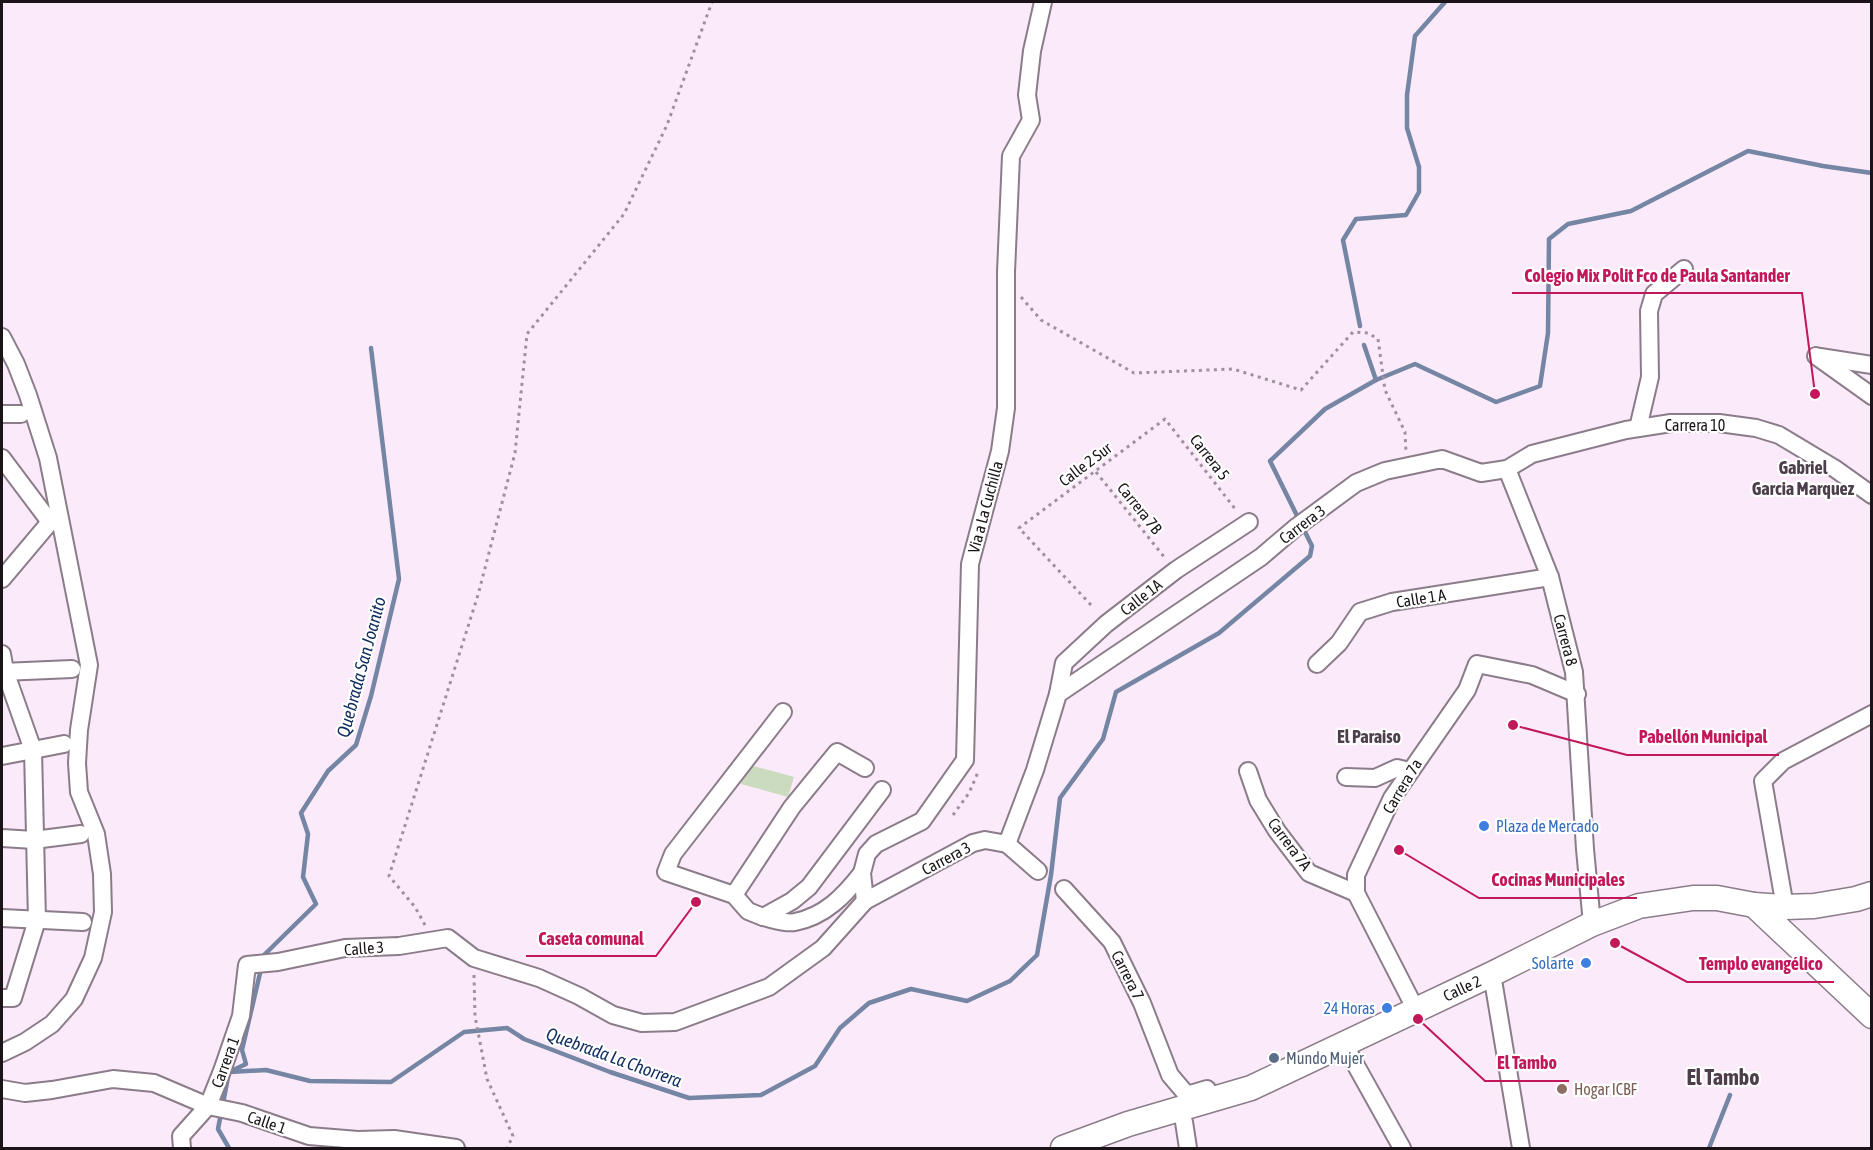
<svg xmlns="http://www.w3.org/2000/svg" width="1873" height="1150" font-family="'Asap Condensed',sans-serif">
  <style>
    .pitch { fill: #cbdbbf }
    .lines { fill: none; stroke-linecap: round; stroke-linejoin: round }
    .stream { stroke: #7585a4; stroke-width: 4.5 }
    .street-casing { stroke: #8b7c8a; stroke-width: 20 }
    .secondary-casing { stroke: #8b7c8a; stroke-width: 27 }
    .path { stroke: #9e919c; stroke-width: 3; stroke-dasharray: 3 4.5; stroke-linecap: butt }
    .street { stroke: #fff; stroke-width: 16 }
    .secondary { stroke: #fff; stroke-width: 24 }
    .shop-dot { fill: #3f7fe0; stroke: #fff; stroke-width: 2 }
    .service-dot { fill: #5c6f8a; stroke: #fff; stroke-width: 2 }
    .education-dot { fill: #8d6e63; stroke: #fff; stroke-width: 2 }
    .labels { text-anchor: middle; dominant-baseline: central; stroke-width: 4.5; stroke-linejoin: round; paint-order: stroke }
    .street-label { font-size: 16px; fill: #1a1419; stroke: #fff }
    .shop-label { font-size: 16px; fill: #366cbe; stroke: #fff; text-anchor: end }
    .service-label { font-size: 16px; fill: #4e5e75; stroke: #fff; text-anchor: start }
    .education-label { font-size: 16px; fill: #785e54; stroke: #fff; text-anchor: start }
    .neighbourhood-label { font-size: 18px; font-weight: bold; fill: #4c3f4b; stroke: #fff }
    .water-label { font-size: 18px; font-style: italic; fill: #102d5f; stroke: #fff }
    .district-label { font-size: 22px; font-weight: bold; fill: #4c3f4b; stroke: #fff }
    .leader { fill: none; stroke: #c2185b; stroke-width: 2 }
    .callout-dot { fill: #c2185b; stroke: #fff; stroke-width: 2 }
    .callout-label { font-size: 18px; text-anchor: middle; font-weight: bold; fill: #c2185b; stroke: #fff; stroke-width: 4.5; stroke-linejoin: round; paint-order: stroke }
  </style>
  <rect width="100%" height="100%" fill="#fbeaf9"/>
  <polygon class="pitch" points="746,764 794,777 788,797 741,784"/>
  <g class="lines">
    <g class="stream">
      <polyline points="1360,326 1343,240 1356,219 1406,215 1419,192 1419,167 1407,128 1407,95 1415,36 1445,2"/>
      <polyline points="1364,345 1376,380"/>
      <polyline points="263,960 264,955 316,904 303,877 308,834 301,813 328,771 356,745 371,696 399,579 371,348"/>
      <polyline points="229,1072 266,1070 310,1081 391,1082 464,1032 507,1028 524,1039 610,1072 689,1098 761,1095 815,1066 840,1028 869,1003 911,989 967,1001 1010,981 1037,955 1051,875 1060,798 1103,739 1116,692 1219,633 1310,556 1312,546 1270,461 1325,409 1376,380 1415,364 1496,402 1540,386 1548,333 1549,239 1568,224 1631,211 1748,151 1823,166 1872,173"/>
      <polyline points="229,1148 218,1129 229,1072 246,1064 242,1050 261,969"/>
      <polyline points="1709,1148 1730,1095"/>
    </g>
    <defs>
      <g id="street">
        <polyline points="2,337 16,364 28,395 48,458 89,665 79,730 77,763 79,792 96,834 102,874 103,912 93,958 74,999 52,1024 25,1042 2,1053"/>
        <polyline points="1816,356 1872,396"/>
        <polyline points="1820,357 1872,365"/>
        <polyline points="2,414 21,414"/>
        <polyline points="1638,428 1650,377 1649,311 1654,294 1684,269"/>
        <polyline points="2,458 50,522 2,579"/>
        <polyline points="1507,469 1532,454 1626,430 1671,423 1719,423 1756,428 1779,435 1834,468 1872,495"/>
        <polyline points="2,654 5,671 33,750 37,920 13,998 2,998"/>
        <polyline points="1317,664 1339,643 1360,612 1392,602 1550,577"/>
        <polyline points="2,672 72,669"/>
        <polyline points="1058,694 1064,663 1106,624 1176,570 1249,522"/>
        <polyline points="783,712 673,854 666,872 734,895 748,911 763,917 792,901 809,887 882,790"/>
        <polyline points="2,756 64,744"/>
        <polyline points="1248,771 1258,800 1277,831 1309,873 1356,893"/>
        <polyline points="1346,777 1375,778 1397,768 1409,771"/>
        <polyline points="2,838 34,840 81,834"/>
        <polyline points="1007,844 1038,871"/>
        <polyline points="1064,889 1112,942 1142,1003 1170,1075 1187,1095 1207,1089"/>
        <polyline points="734,895 792,807 837,752 865,768"/>
        <polyline points="865,901 862,873 867,854 876,844 922,821 965,760 970,564 1000,451 1006,408 1006,272 1011,156 1031,120 1027,95 1032,51 1043,2"/>
        <polyline points="1785,907 1763,781 1783,761 1872,714"/>
        <path d="M763,917C772,919 786,924 795,922C825,916 844,896 862,873"/>
        <polyline points="2,918 83,922"/>
        <polyline points="1492,974 1521,1148"/>
        <polyline points="1416,1010 1356,893 1356,875 1392,798 1467,690 1477,664 1532,675 1577,694"/>
        <polyline points="1344,1044 1402,1148"/>
        <polyline points="2,1089 25,1093 52,1090 113,1079 154,1083 208,1106 242,1113 309,1136 358,1140 394,1139 456,1148"/>
        <polyline points="1184,1122 1188,1148"/>
        <polyline points="182,1148 181,1136 208,1106 222,1071 241,1016 247,965 278,962 345,948 399,946 448,938 474,958 539,978 579,996 613,1015 642,1023 675,1022 769,987 823,948 865,901 973,843 985,840 1007,844 1035,770 1058,694 1261,557 1295,528 1356,483 1385,471 1442,459 1481,473 1507,469 1550,577 1574,672 1585,849 1592,924"/>
      </g>
      <g id="secondary">
        <polyline points="1754,905 1872,1016"/>
        <polyline points="1063,1148 1128,1124 1251,1088 1492,974 1592,924 1639,906 1693,898 1717,898 1754,905 1785,907 1814,906 1856,899 1872,894"/>
      </g>
    </defs>
    <use href="#street" class="street-casing"/>
    <use href="#secondary" class="secondary-casing"/>
    <g class="path">
      <polyline points="1021,297 1041,320 1134,373 1233,369 1301,390 1353,332 1368,333 1378,339 1385,390 1405,432 1406,452"/>
      <polyline points="1096,472 1165,558"/>
      <polyline points="1091,605 1019,528 1165,419 1236,510"/>
      <polyline points="953,815 969,793 979,770"/>
      <polyline points="425,925 415,907 389,876 478,595 515,453 527,334 624,214 667,125 712,2"/>
      <polyline points="474,975 475,1016 487,1079 513,1136 507,1148"/>
    </g>
    <use href="#street" class="street"/>
    <use href="#secondary" class="secondary"/>
  </g>
  <g class="shop-dot">
    <circle cx="1484" cy="826" r="6"/>
    <circle cx="1586" cy="963" r="6"/>
    <circle cx="1387" cy="1008" r="6"/>
  </g>
  <circle class="service-dot" cx="1274" cy="1058" r="6"/>
  <circle class="education-dot" cx="1562" cy="1089" r="6"/>
  <g class="labels">
    <g class="street-label">
      <text x="1695" y="425">Carrera 10</text>
      <text transform="translate(1210 457) rotate(52)">Carrera 5</text>
      <text transform="translate(1085 464) rotate(-37)">Calle 2 Sur</text>
      <text transform="translate(985 507) rotate(-75)">Via a La Cuchilla</text>
      <text transform="translate(1140 508) rotate(51)">Carrera 7B</text>
      <text transform="translate(1302 524) rotate(-37)">Carrera 3</text>
      <text transform="translate(1141 597) rotate(-38)">Calle 1A</text>
      <text transform="translate(1421 598) rotate(-9)">Calle 1 A</text>
      <text transform="translate(1566 640) rotate(75)">Carrera 8</text>
      <text transform="translate(1402 786) rotate(-59)">Carrera 7a</text>
      <text transform="translate(1290 844) rotate(53)">Carrera 7A</text>
      <text transform="translate(946 858) rotate(-28)">Carrera 3</text>
      <text transform="translate(364 948) rotate(-4)">Calle 3</text>
      <text transform="translate(1128 975) rotate(63)">Carrera 7</text>
      <text transform="translate(1462 988) rotate(-25)">Calle 2</text>
      <text transform="translate(225 1062) rotate(-70)">Carrera 1</text>
      <text transform="translate(267 1122) rotate(19)">Calle 1</text>
    </g>
    <g class="shop-label">
      <text x="1496" y="826" text-anchor="start">Plaza de Mercado</text>
      <text x="1574" y="963">Solarte</text>
      <text x="1375" y="1008">24 Horas</text>
    </g>
    <g class="service-label">
      <text x="1286" y="1058">Mundo Mujer</text>
    </g>
    <g class="education-label">
      <text x="1574" y="1089">Hogar ICBF</text>
    </g>
    <g class="neighbourhood-label">
      <text x="1803" y="467">Gabriel<tspan x="1803" dy="21">Garcia Marquez</tspan></text>
      <text x="1369" y="736">El Paraiso</text>
    </g>
    <g class="water-label">
      <text transform="translate(361 667) rotate(-75)">Quebrada San Joanito</text>
      <text transform="translate(614 1057) rotate(20)">Quebrada La Chorrera</text>
    </g>
    <g class="district-label">
      <text x="1723" y="1077">El Tambo</text>
    </g>
  </g>
  <path class="leader" d="M1815 394L1802 293H1512M1513 725L1627 755H1779M1399 850L1479 898H1637M696 902L656 956H526M1615 943L1687 982H1834M1418 1019L1485 1081H1569"/>
  <g class="callout-dot">
    <circle cx="1815" cy="394" r="6"/>
    <circle cx="1513" cy="725" r="6"/>
    <circle cx="1399" cy="850" r="6"/>
    <circle cx="696" cy="902" r="6"/>
    <circle cx="1615" cy="943" r="6"/>
    <circle cx="1418" cy="1019" r="6"/>
  </g>
  <g class="callout-label">
    <text x="1657" y="282">Colegio Mix Polit Fco de Paula Santander</text>
    <text x="1703" y="743">Pabellón Municipal</text>
    <text x="1558" y="886">Cocinas Municipales</text>
    <text x="591" y="945">Caseta comunal</text>
    <text x="1761" y="970">Templo evangélico</text>
    <text x="1527" y="1069">El Tambo</text>
  </g>
  <rect width="1873" height="1150" fill="none" stroke="#1a1419" stroke-width="6"/>
</svg>
